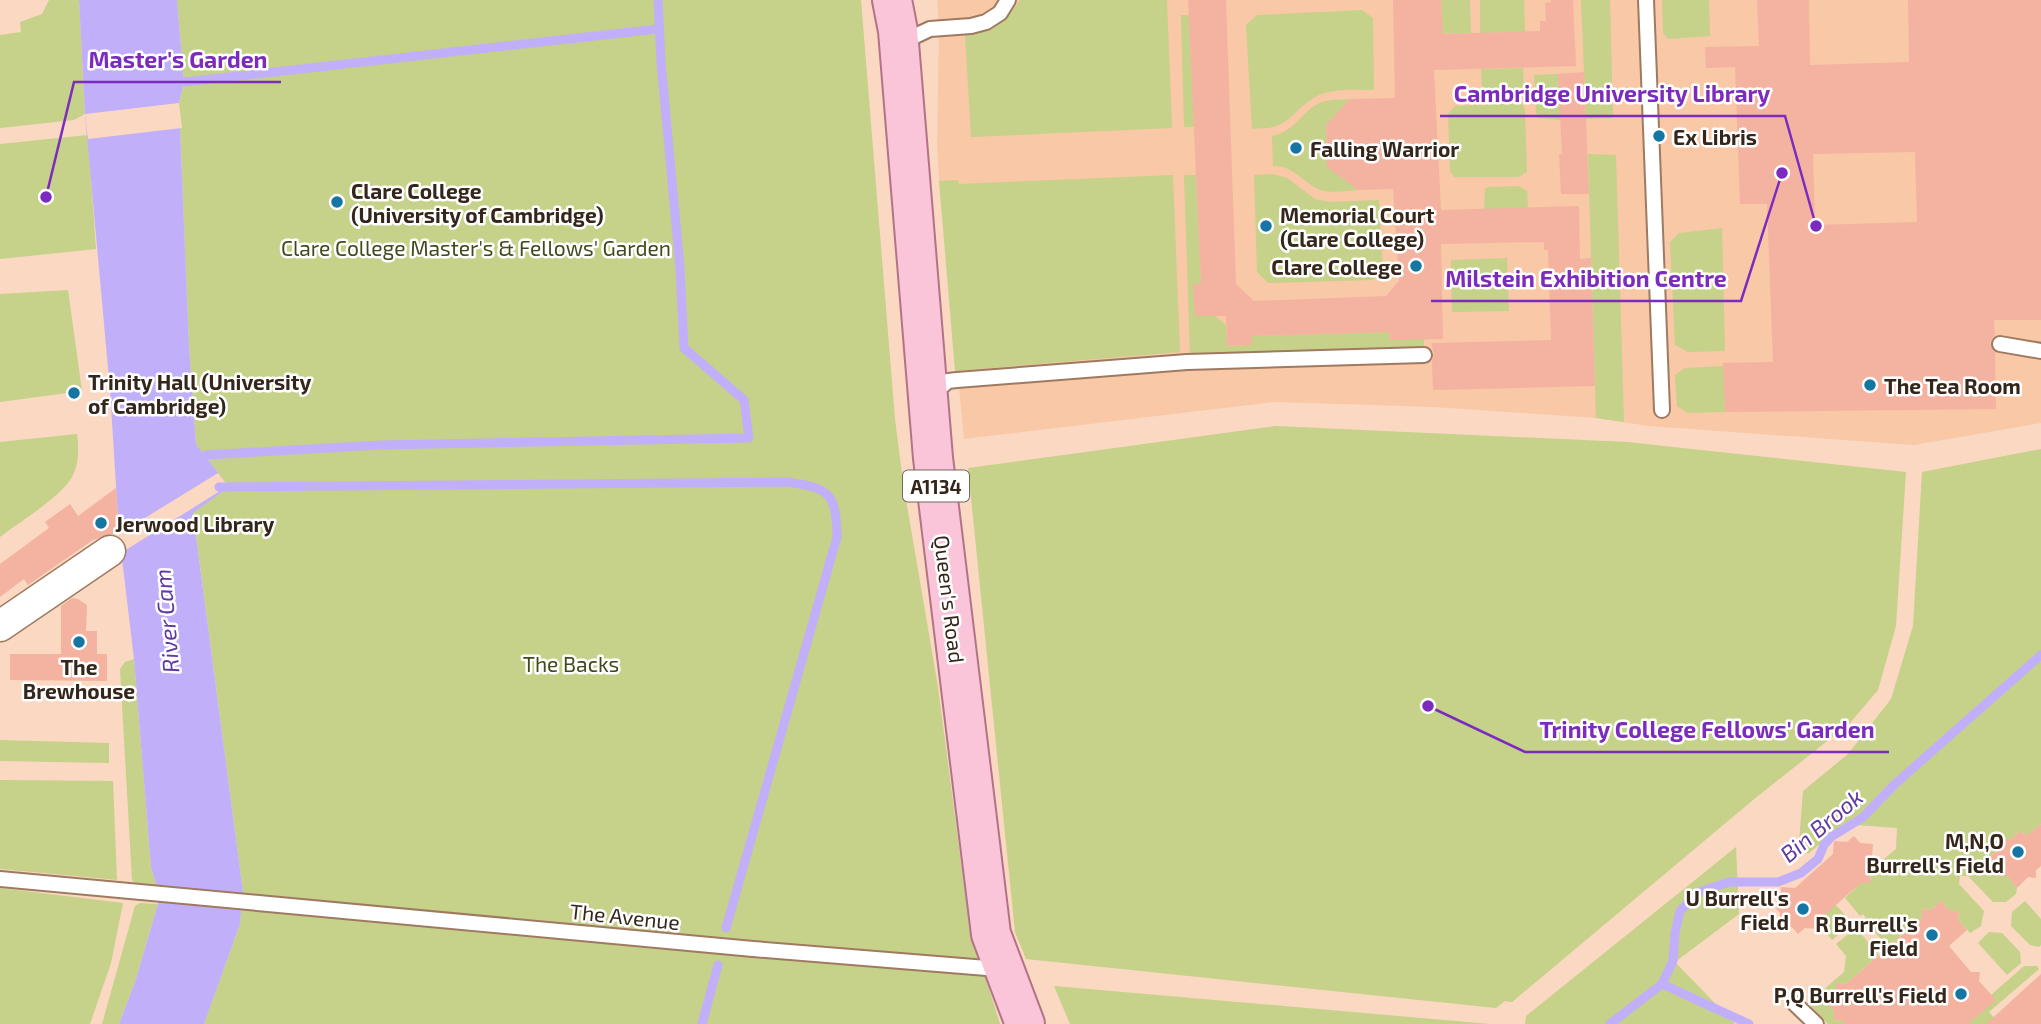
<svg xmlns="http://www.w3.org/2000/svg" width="2041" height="1024" font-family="'Exo 2',sans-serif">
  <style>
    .built { fill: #f8c8a7 }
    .green { fill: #c6d189 }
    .water { fill: #c2affa }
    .pier { fill: #fad8c2 }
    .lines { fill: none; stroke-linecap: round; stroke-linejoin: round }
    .stream { stroke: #c2affa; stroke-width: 9 }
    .building { fill: #f4b3a1; fill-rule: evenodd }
    .lane-casing { stroke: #9f7a60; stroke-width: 18 }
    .street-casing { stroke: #9f7a60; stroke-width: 33 }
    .primary-casing { stroke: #b37386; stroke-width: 42 }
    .lane { stroke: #fff; stroke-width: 14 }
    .street { stroke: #fff; stroke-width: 30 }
    .primary { stroke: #fac4d9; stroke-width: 38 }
    .poi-dot { fill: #1576a3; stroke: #fff; stroke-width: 2.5 }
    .labels { text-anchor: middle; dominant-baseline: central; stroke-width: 5; stroke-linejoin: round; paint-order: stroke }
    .shield { fill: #fff; stroke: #72675f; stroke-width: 2 }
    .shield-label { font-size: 19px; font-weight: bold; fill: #35261b }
    .poi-label { font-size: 21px; font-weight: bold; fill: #35261b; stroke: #fff; text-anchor: start }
    .park-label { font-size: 21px; fill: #43491d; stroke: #fff }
    .street-label { font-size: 21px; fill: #35261b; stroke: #fff }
    .water-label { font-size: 23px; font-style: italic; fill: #5f38a3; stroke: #fff }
    .leader { fill: none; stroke: #7b2cbf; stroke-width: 2.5 }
    .callout-dot { fill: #7b2cbf; stroke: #fff; stroke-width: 2.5 }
    .callout-label { font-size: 23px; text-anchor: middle; font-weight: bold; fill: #7b2cbf; stroke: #fff; stroke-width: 5; stroke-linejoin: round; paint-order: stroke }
  </style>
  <rect width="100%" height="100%" fill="#fad8c2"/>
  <polygon class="built" points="937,0 2041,0 2041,423 1914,445 1649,426 1596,418 1434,407 1275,402 964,439 939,181 937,144 939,29"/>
  <g class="green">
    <polygon points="49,0 79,0 85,114 74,120 0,128 0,35 21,32 20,22 42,14"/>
    <polygon points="177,0 861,0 895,419 903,482 938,687 969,923 1000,1024 204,1024 240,924 243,892 193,512 229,487 196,444 189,346 179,103 184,82"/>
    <path d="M1020,0H1167L1172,128L971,137L965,35C993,30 1004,24 1020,0Z"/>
    <polygon points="1441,0 1470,0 1471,33 1432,34 1432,12 1442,12"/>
    <polygon points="1480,0 1524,0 1525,32 1480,33"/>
    <polygon points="1581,0 1610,0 1613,118 1586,119"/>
    <polygon points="1662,0 1709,0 1710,36 1668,39 1663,33"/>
    <path d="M1362,10L1373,18L1374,90C1357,90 1336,88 1319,95C1302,103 1292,119 1279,125C1271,129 1261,128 1252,129L1246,25L1257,15Z"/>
    <polygon points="1181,15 1189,15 1194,127 1184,127"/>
    <polygon points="1523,68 1524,86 1522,92 1515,95 1485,93 1482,87 1481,69"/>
    <polygon points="1558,74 1561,120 1538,118 1536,112 1534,75"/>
    <path d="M1350,99L1326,125L1327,166L1358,190C1345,191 1329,194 1318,189C1301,180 1293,166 1273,166L1272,136C1297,131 1301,110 1322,102C1330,99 1342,100 1350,99Z"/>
    <polygon points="1519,103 1523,105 1525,110 1527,172 1518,177 1454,177 1450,171 1448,114 1455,106"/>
    <polygon points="88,135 96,249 0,259 0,144"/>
    <polygon points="1588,154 1616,155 1624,422 1596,418"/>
    <polygon points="1273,174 1287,178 1315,199 1330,202 1379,200 1383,269 1373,280 1268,283 1257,272 1254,175"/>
    <polygon points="1173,175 1180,352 955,371 939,181 958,180 959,184"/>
    <polygon points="1184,175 1196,175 1201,284 1195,316 1215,316 1226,325 1227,346 1251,345 1251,336 1389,332 1390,340 1424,339 1424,348 1190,354"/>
    <polygon points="1519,186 1527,191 1528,208 1484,209 1485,189 1488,187"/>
    <polygon points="1722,228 1725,351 1688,352 1675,345 1670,242 1679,233"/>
    <polygon points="1507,258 1509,311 1452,312 1451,260"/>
    <polygon points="68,290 82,391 0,402 0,294"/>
    <polygon points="1724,366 1725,412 1688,413 1677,406 1675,375 1685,368"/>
    <polygon points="1276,426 1627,442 1906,472 1896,626 1878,690 1850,723 1753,800 1512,1002 1505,1001 1496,1008 1026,959 1015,932 968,468"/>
    <path d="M77,434C79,447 79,465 72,477C62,496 18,523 0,537V442Z"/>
    <polygon points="2041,449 2041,824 2026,836 2021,831 2009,840 2002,840 2002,847 1989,857 1997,866 1997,876 2007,876 2017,888 2016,894 2006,902 1993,902 1968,876 1960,876 1959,884 1984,911 1981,926 1970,933 1958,920 1959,912 1950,911 1941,901 1931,910 1923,909 1922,918 1888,947 1865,921 1866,918 1863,914 1860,916 1845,898 1857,887 1857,882 1870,883 1871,870 1896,849 1897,828 1843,824 1808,854 1799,843 1803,791 1848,754 1891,699 1913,626 1922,472"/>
    <polygon points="134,659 151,868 157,887 136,885 132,880 120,669 125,662"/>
    <polygon points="0,740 109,743 109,763 0,761"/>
    <polygon points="0,780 113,781 117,880 0,869"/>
    <polygon points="1736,847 1739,914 1675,962 1735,1024 1525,1024 1526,1016"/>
    <polygon points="0,888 123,903 111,963 90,1024 0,1024"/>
    <polygon points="2025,901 2041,919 2041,945 2039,947 2030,945 2011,926 2012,912"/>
    <polygon points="140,903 158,904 135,982 119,1024 102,1024 135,906"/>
    <polygon points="1836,905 1852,923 1832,940 1823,929 1818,929 1819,915"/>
    <polygon points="1856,928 1879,955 1846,984 1836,983 1836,993 1826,1001 1834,1011 1834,1020 1843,1021 1846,1024 1828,1024 1808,1003 1844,972 1846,956 1836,944"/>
    <polygon points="1989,932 2002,933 2020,952 2021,963 2007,975 1978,943"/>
    <polygon points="2024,966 2037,966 2039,969 1989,1012 2000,1024 1968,1024 1991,995"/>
    <polygon points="1054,986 1490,1024 1070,1024"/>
  </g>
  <polygon class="water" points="79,0 177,0 184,82 179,103 189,346 196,444 229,487 193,513 243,892 240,924 204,1024 119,1024 135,982 158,904 157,887 151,868 134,659 119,534 110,390 85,114"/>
  <g class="pier">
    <polygon points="179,103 182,128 88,139 85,114"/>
    <polygon points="218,473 228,486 121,553 119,534"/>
  </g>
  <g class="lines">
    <g class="stream">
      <polyline points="658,0 661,60"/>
      <polyline points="184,82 658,29"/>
      <polyline points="206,455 380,445 749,438 744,400 684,348 680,268 661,62"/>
      <path d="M219,487L787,482C830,488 836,493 837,537L726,928"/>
      <polyline points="1662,984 1749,1024"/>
      <polyline points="702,1024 718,965"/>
      <polyline points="1610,1024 1662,984 1673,961 1675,933 1680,911 1699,892 1729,882 1778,882 1801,873 1818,859 1824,845 1831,837 1862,818 1895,784 2041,655"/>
    </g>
  </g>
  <g class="building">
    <polygon points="1188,0 1226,0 1236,284 1254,301 1386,296 1399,281 1393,189 1358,190 1327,167 1326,125 1350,99 1395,98 1393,0 1441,0 1443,34 1540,31 1540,21 1546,21 1545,3 1551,2 1551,0 1573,0 1576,66 1434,70 1441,210 1579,206 1580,259 1591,258 1595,386 1433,390 1432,361 1434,354 1431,343 1551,340 1548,250 1544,250 1544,242 1441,244 1443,339 1390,340 1389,332 1251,336 1252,345 1227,346 1226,316 1195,316 1193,284 1201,284"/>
    <path d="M1757,0H1809L1810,65L1909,62L1908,0H2041V320H1994L1995,336L1990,343L1995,352L1996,409L1725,412L1723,363L1773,362L1767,204H1740L1735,67L1706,68L1705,47L1759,46ZM1915,152L1917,222L1815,225L1813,154Z"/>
    <polygon points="1584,72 1589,194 1561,194 1559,154 1562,154 1558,74"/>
    <polygon points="116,488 119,530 112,534 93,540 28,585 24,579 0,597 0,564 49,528 45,522 70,504 78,516"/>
    <polygon points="72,598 78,599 87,605 86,631 97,631 97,654 107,654 107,681 10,680 10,654 61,654 61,606"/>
    <polygon points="2041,824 2041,866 2036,870 2036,878 2028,877 2017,888 2007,876 1997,876 1997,866 1989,857 2002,847 2002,840 2009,840 2021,831 2026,836"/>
    <polygon points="1854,836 1860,843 1873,844 1872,857 1878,864 1871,870 1870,883 1861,883 1819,920 1818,929 1805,928 1798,934 1792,927 1779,926 1780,913 1774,906 1781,900 1781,887 1795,888 1833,854 1834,841 1847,842"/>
    <polygon points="1941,901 1950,911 1959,911 1958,920 1967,930 1949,946 1971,972 1980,972 1979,981 1996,1000 1968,1024 1846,1024 1843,1021 1834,1020 1834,1011 1826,1001 1836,993 1836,983 1846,984 1922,918 1922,909 1931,910"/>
    <polygon points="2041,974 2041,1024 1986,1024"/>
  </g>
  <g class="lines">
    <defs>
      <g id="lane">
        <polyline points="1646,0 1662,410"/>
        <polyline points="900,43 930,29 971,26 986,22 1000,13 1008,0"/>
        <polyline points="2000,344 2041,351"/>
        <polyline points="931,395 948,381 957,380 1187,362 1424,355"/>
        <polyline points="0,879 753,949 999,969"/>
        <polyline points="1795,1004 1816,1024"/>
      </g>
      <polyline id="street" points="0,626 110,551"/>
      <polyline id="primary" points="892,0 898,31 933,458 991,934 1025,1024"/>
    </defs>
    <use href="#lane" class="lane-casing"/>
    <use href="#street" class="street-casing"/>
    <use href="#primary" class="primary-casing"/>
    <use href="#lane" class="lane"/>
    <use href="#street" class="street"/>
    <use href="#primary" class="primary"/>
  </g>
  <g class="poi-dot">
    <circle cx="1659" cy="136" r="7"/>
    <circle cx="1296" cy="148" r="7"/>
    <circle cx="337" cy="202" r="7"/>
    <circle cx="1266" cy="226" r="7"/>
    <circle cx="1416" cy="266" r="7"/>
    <circle cx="1870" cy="385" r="7"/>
    <circle cx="74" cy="393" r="7"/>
    <circle cx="101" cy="523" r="7"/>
    <circle cx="79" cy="642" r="7"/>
    <circle cx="2018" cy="852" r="7"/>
    <circle cx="1803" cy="909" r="7"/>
    <circle cx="1932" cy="935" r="7"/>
    <circle cx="1961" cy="994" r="7"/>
  </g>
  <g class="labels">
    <rect class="shield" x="903" y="470.5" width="66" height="31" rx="5"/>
    <g class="shield-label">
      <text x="936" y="486">A1134</text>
    </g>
    <g class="poi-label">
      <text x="1673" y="136">Ex Libris</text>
      <text x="1310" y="148">Falling Warrior</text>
      <text x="351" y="190">Clare College<tspan x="351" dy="24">(University of Cambridge)</tspan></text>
      <text x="1280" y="214">Memorial Court<tspan x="1280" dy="24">(Clare College)</tspan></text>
      <text x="1402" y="266" text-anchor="end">Clare College</text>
      <text x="88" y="381">Trinity Hall (University<tspan x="88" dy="24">of Cambridge)</tspan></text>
      <text x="1884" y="385">The Tea Room</text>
      <text x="115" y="523">Jerwood Library</text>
      <text x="79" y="666" text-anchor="middle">The<tspan x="79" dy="24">Brewhouse</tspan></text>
      <text x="2004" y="840" text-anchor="end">M,N,O<tspan x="2004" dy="24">Burrell's Field</tspan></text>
      <text x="1789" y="897" text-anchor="end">U Burrell's<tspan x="1789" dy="24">Field</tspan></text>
      <text x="1918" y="923" text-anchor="end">R Burrell's<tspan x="1918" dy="24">Field</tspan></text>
      <text x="1947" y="994" text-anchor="end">P,Q Burrell's Field</text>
    </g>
    <g class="park-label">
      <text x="476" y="247">Clare College Master's &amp; Fellows' Garden</text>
      <text x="571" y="663">The Backs</text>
    </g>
    <g class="street-label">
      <text transform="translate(950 599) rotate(83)">Queen's Road</text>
      <text transform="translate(625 916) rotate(6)">The Avenue</text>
    </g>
    <g class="water-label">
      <text transform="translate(166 621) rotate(-95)">River Cam</text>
      <text transform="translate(1821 825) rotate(-40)">Bin Brook</text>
    </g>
  </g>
  <path class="leader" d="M46 197L74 82H281M1816 226L1785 116H1440M1782 173L1741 301H1431M1428 706L1525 752H1889"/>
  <g class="callout-dot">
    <circle cx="46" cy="197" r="7"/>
    <circle cx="1816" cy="226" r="7"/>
    <circle cx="1782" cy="173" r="7"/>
    <circle cx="1428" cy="706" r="7"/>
  </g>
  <g class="callout-label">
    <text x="178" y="68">Master's Garden</text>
    <text x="1612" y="102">Cambridge University Library</text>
    <text x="1586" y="287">Milstein Exhibition Centre</text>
    <text x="1707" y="738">Trinity College Fellows' Garden</text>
  </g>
</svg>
